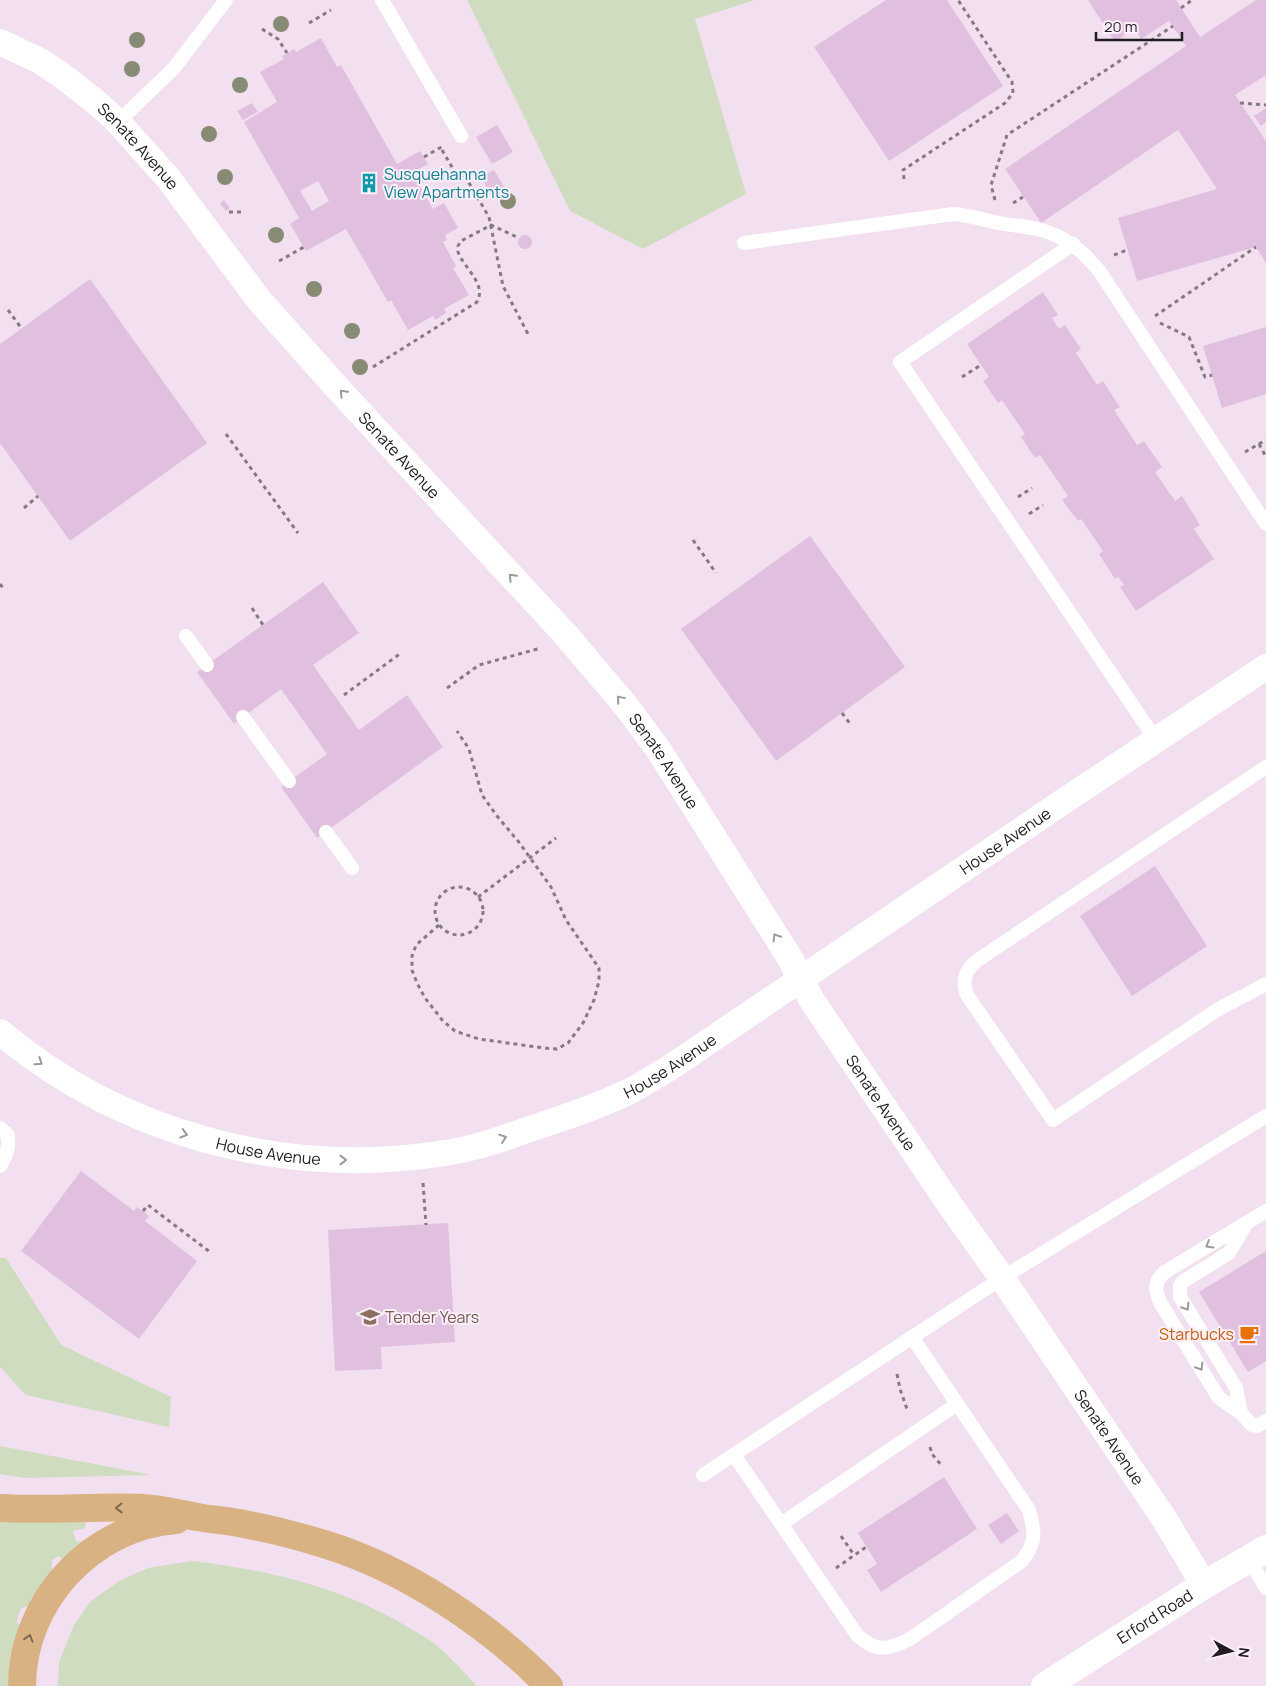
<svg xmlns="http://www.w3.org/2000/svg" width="1266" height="1686" font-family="Manrope,sans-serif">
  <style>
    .green { fill: #cfdcc0 }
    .building { fill: #e0c0de; fill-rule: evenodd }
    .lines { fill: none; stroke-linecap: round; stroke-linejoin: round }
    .path { stroke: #857984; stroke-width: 3; stroke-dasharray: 4 4; stroke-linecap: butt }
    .service { stroke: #fff; stroke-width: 14 }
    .minor { stroke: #fff; stroke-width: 26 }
    .tertiary { stroke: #fff; stroke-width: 28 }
    .primary { stroke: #d9b283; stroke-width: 28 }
    .tree { fill: #888b74 }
    .oneway { stroke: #9c999c }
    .oneway2 { stroke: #7e6752 }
    .labels { text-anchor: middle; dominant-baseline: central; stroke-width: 4; stroke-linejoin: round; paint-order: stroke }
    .street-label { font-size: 16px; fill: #221c22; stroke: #fdeefc }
    .culture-label { font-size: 16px; fill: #0d838f; stroke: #fdeefc; text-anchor: start }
    .education-label { font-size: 16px; fill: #785e54; stroke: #fdeefc; text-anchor: start }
    .food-label { font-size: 16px; fill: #c56008; stroke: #fdeefc; text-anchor: end }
  </style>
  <rect width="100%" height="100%" fill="#f2e0f1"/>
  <g class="green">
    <polygon points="467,0 755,0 695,19 746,194 643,249 570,211"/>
    <polygon points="0,1258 6,1258 61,1345 171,1397 169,1427 26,1395 0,1367"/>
    <polygon points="0,1446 152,1475 25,1478 0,1474"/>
    <polygon points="87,1520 85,1528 73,1531 76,1541 83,1542 63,1560 59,1556 52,1560 52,1571 37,1591 28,1606 21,1608 16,1623 20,1624 9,1673 8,1686 0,1686 0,1521"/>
    <path d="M192,1561C268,1570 345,1588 411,1629C419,1634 427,1638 434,1643C449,1656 463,1671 477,1686H58L59,1662L74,1625L91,1601L119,1581L148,1568Z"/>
  </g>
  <g class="building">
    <polygon points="886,0 947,0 1003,86 889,161 814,47"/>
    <polygon points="1088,0 1176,0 1200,37 1256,0 1266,0 1266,75 1235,95 1266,141 1266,263 1256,247 1137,281 1118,218 1217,189 1178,130 1041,223 1005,169 1186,46 1169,21 1141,39 1134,28 1115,42"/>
    <path d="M321,38L337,67L341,65L397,164L420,151L428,164L412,173L433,209L444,203L458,228L445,235L447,240L443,242L456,266L453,268L469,295L444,309L446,313L435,320L433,316L408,330L391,300L388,302L346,229L306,251L290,224L299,218L244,122L277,102L260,72L284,59L282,56L294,49L296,52ZM318,181L329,201L312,211L300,191Z"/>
    <polygon points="252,103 258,112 243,120 237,111"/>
    <polygon points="1266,108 1266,122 1261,126 1254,116"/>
    <polygon points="497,125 513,152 492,164 476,137"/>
    <polygon points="494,170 506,190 493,198 481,177"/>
    <polygon points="224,200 230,208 226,211 220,204"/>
    <circle cx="525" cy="242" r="7"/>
    <polygon points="90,279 207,443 70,541 0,443 0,344"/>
    <polygon points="1043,292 1058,315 1052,318 1059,329 1065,325 1081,349 1076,353 1097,385 1103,381 1120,407 1114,410 1137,445 1144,441 1162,467 1155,472 1175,501 1182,496 1200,525 1194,529 1214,559 1136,611 1120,587 1124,585 1118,577 1115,579 1099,554 1103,551 1081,519 1078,521 1062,500 1068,496 1040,455 1035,458 1021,437 1025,434 1002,400 998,403 983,381 989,377 967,344"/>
    <polygon points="1266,327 1266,394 1222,408 1203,346"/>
    <polygon points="810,536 905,667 776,761 681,629"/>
    <polygon points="323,582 359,633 313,665 359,730 407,695 443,747 317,838 281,787 327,754 281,689 234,724 197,672"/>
    <polygon points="1155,866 1207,946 1132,996 1080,916"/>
    <polygon points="81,1171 134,1211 137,1207 149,1216 145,1221 197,1261 139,1339 21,1251"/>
    <polygon points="448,1223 455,1342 381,1347 382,1369 335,1371 328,1230"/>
    <polygon points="1266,1251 1266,1361 1248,1372 1199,1292"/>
    <polygon points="944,1477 977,1529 881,1592 867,1570 877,1564 858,1533"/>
    <polygon points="1007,1513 1019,1531 1001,1544 988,1525"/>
  </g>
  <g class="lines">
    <g class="path">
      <polyline points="1181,8 1192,0"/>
      <polyline points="309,23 331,10"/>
      <polyline points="262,29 278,39 287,53"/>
      <polyline points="1240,103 1266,105"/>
      <polyline points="442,150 456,174 462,171 489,217 503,286 528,334"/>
      <polyline points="424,157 443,146"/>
      <polyline points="904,179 903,170 1005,103 1013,93 1012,82 958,0"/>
      <polyline points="995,200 991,185 1007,135 1173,26"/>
      <polyline points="1013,203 1023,197"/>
      <polyline points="229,212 241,212"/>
      <polyline points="1114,255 1127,250"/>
      <polyline points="279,261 304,247"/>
      <polyline points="8,310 22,329"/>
      <polyline points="1155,316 1256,247"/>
      <polyline points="1160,323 1189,337 1205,377 1212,375"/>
      <path d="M373,367L477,302C487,284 464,268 458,252V246L461,241L491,225L519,238"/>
      <polyline points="962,377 981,365"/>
      <polyline points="226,434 298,533"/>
      <polyline points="1259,444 1266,457"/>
      <polyline points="1245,452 1266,440"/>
      <polyline points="1018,497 1032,488"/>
      <polyline points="24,508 38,496"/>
      <polyline points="1029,514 1043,505"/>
      <polyline points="693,540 716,573"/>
      <polyline points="0,584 4,589"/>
      <polyline points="252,608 263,625"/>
      <polyline points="447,688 479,665 541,648"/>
      <polyline points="344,695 401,653"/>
      <polyline points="842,713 851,725"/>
      <circle cx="459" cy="911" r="24"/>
      <polyline points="478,897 556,838"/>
      <polyline points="439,925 416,945 412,956 412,970 417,983 425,998 443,1021 455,1031 479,1039 544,1048 557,1049 568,1043 583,1023 594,1000 599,981 599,968 566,920 551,887 518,841 497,816 482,795 469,749 457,731"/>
      <polyline points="423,1183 426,1225"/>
      <polyline points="143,1211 148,1205 210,1252"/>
      <polyline points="897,1374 900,1389 908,1412"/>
      <polyline points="930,1447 932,1454 942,1466"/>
      <polyline points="841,1536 854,1555"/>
      <polyline points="836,1568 866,1547"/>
    </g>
    <g class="service">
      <polyline points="382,0 461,136"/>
      <polyline points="118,122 174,68 226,0"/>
      <path d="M744,243L953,214C969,215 983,220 999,223C1013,226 1028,226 1041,230C1067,237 1084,252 1100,272L1266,524"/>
      <polyline points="1073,244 900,362 1156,740"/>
      <polyline points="186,636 207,665"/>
      <polyline points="243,717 289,781"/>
      <path d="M1266,767L978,960C966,969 961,979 967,995L1053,1120L1217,1010L1266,984"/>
      <polyline points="326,832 352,868"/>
      <path d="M0,1128L8,1135C9,1147 7,1155 0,1166"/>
      <path d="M1266,1211L1165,1272C1153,1282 1155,1291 1161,1304L1219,1398L1241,1413L1252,1425L1257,1426L1266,1421"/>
      <polyline points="1241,1413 1236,1388 1180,1297 1180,1286 1182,1282 1229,1253 1246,1224"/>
      <path d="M734,1455L857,1635C877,1653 887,1650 910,1639L1022,1561C1037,1541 1035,1533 1029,1510L912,1337"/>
      <polyline points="703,1475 1002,1278 1266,1116"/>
      <polyline points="781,1524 957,1404"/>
      <polyline points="1249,1559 1266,1588"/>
    </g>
    <g class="minor">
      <path id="s1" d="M0,42L40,61L60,74L96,102L118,122L168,178L259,300L341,392L565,634L626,706L658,749L791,960L811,999L952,1208L1002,1278L1165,1520L1204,1585"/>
      <path id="s2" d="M0,1032C121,1134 283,1177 438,1154C471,1150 502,1139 533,1128C565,1117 598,1107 628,1092C643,1085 657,1075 671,1067L1061,803L1266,667"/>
    </g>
    <path class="tertiary" id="s3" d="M1045,1686L1204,1585L1266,1549"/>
    <g class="primary">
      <path d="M0,1508C48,1511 96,1506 143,1508C164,1509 183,1515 203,1518C216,1520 230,1521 244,1524C271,1529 298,1536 324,1544C406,1569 489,1625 549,1686"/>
      <path d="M22,1686C22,1602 91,1526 176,1520"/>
    </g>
  </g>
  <g class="tree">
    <circle cx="281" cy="24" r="8"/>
    <circle cx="137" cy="40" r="8"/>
    <circle cx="132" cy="69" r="8"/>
    <circle cx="240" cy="85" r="8"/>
    <circle cx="209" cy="134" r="8"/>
    <circle cx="225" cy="177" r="8"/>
    <circle cx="508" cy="201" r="8"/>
    <circle cx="276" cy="235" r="8"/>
    <circle cx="314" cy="289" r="8"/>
    <circle cx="352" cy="331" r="8"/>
    <circle cx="360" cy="367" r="8"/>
  </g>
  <defs><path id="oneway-chevron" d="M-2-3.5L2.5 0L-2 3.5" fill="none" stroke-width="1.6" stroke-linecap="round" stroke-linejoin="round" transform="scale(1.25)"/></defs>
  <g class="oneway">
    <use href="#oneway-chevron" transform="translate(343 393) rotate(-133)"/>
    <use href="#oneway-chevron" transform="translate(512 577) rotate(-133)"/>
    <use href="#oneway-chevron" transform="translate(620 699) rotate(-130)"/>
    <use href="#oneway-chevron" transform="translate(776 937) rotate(-122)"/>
    <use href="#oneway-chevron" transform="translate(39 1062) rotate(34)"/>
    <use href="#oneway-chevron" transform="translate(184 1134) rotate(16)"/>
    <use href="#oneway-chevron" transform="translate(503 1138) rotate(-19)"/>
    <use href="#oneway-chevron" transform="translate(343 1160)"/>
    <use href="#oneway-chevron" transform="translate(1209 1245) rotate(149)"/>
    <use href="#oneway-chevron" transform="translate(1186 1307) rotate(58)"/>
    <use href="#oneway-chevron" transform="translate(1200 1367) rotate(58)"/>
  </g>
  <g class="oneway2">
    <use href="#oneway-chevron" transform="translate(119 1508) rotate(179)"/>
    <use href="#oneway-chevron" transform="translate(29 1638) rotate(-73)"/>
  </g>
  <defs>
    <symbol id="building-bare" viewBox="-9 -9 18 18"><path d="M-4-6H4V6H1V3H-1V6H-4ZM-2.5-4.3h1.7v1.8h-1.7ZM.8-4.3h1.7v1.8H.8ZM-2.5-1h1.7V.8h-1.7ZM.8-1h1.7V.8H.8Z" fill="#0f9aa8" stroke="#fdeefc" stroke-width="2.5" paint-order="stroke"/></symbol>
    <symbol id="school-bare" viewBox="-9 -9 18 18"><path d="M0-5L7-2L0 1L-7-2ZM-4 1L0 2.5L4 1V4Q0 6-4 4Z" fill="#8d6e63" stroke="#fdeefc" stroke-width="2.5" paint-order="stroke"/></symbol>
    <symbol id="cafe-bare" viewBox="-9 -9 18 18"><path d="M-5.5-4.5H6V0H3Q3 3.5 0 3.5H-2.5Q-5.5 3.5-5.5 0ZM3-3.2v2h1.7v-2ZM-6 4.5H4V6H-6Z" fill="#e8710a" stroke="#fdeefc" stroke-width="2.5" paint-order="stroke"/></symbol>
  </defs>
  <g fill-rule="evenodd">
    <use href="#building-bare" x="355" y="169" width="28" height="28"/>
    <use href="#school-bare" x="356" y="1303" width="28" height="28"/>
    <use href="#cafe-bare" x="1235" y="1320" width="28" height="28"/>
  </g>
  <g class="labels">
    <g class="street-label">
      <text stroke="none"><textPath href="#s1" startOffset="175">Senate Avenue</textPath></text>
      <text stroke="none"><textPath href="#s1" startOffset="580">Senate Avenue</textPath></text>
      <text stroke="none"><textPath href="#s1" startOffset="985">Senate Avenue</textPath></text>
      <text stroke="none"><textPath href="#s2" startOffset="1122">House Avenue</textPath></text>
      <text stroke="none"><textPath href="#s2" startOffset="718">House Avenue</textPath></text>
      <text stroke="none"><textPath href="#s1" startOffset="1390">Senate Avenue</textPath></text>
      <text stroke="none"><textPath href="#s2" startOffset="298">House Avenue</textPath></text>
      <text stroke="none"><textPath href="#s1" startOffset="1795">Senate Avenue</textPath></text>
      <text stroke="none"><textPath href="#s3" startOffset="130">Erford Road</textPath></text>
    </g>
    <g class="culture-label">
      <text x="384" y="174">Susquehanna<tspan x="384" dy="18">View Apartments</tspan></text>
    </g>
    <g class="education-label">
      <text x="385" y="1317">Tender Years</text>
    </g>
    <g class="food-label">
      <text x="1234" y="1334">Starbucks</text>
    </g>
  </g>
  <g transform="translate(1231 1651) rotate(97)" stroke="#fdeefc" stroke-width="4" paint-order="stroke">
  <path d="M0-4L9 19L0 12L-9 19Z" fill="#221c22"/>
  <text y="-8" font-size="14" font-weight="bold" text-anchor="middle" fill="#221c22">N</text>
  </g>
  <path d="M1096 32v8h86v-8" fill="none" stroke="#221c22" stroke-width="2.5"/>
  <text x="1104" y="32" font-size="15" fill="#221c22" stroke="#fdeefc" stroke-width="4" paint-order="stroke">20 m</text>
</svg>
